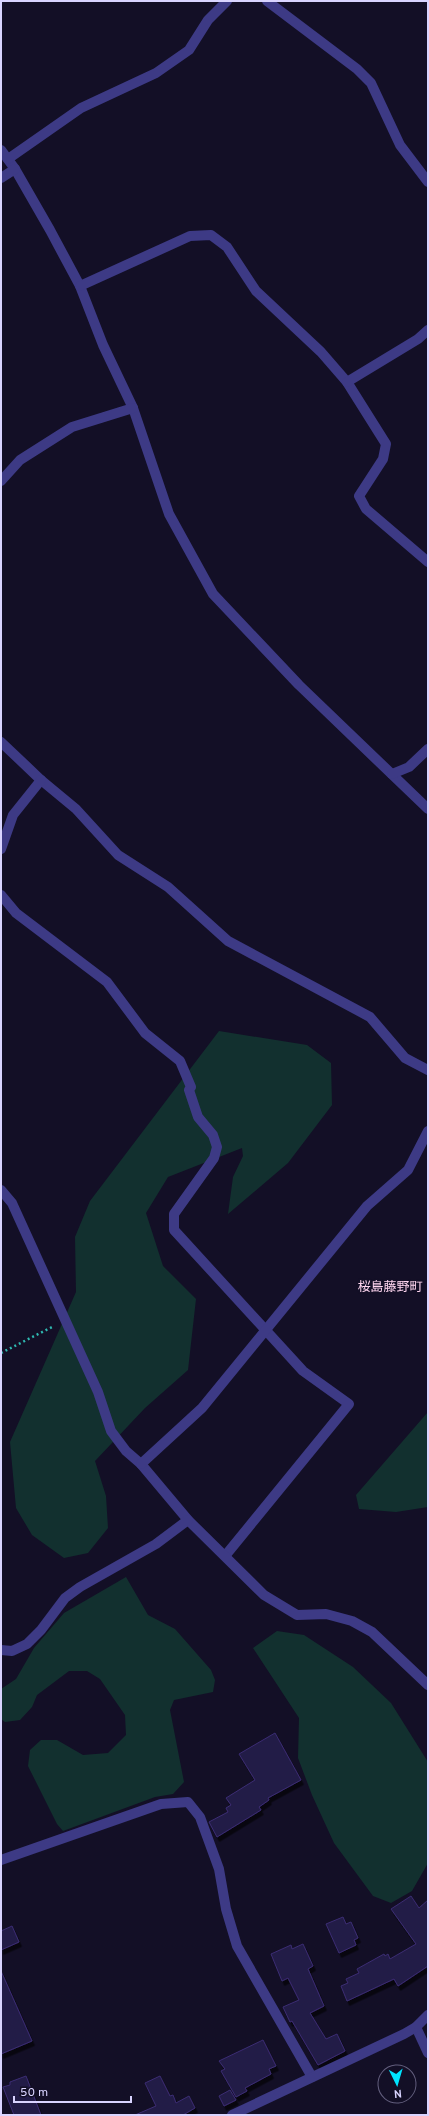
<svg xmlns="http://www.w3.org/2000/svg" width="429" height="2116" font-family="Overpass,'Noto Sans JP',sans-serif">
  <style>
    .green { fill: #12302f }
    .building { fill: #241b47; stroke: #3b2d73; filter: url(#shadow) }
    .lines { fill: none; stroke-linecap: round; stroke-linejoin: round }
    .path { stroke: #2fb8b0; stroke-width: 2.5; stroke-dasharray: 2 3; stroke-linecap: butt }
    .street { stroke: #3d3a85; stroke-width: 10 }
    .labels { text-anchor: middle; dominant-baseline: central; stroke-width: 4; stroke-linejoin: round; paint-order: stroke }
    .quarter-label { font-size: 13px; fill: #ffd6f0; stroke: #130f26 }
  </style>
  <defs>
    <filter id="shadow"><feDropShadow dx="2.5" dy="4.5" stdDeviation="0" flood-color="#0009"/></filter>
  </defs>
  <rect width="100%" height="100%" fill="#130f26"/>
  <g class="green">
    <polygon points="219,1031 307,1045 331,1063 332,1105 288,1163 228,1214 233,1177 243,1156 242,1148 168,1177 146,1213 163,1266 196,1299 188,1370 145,1408 95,1461 106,1496 108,1528 88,1553 64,1558 32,1535 16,1508 10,1442 76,1292 75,1237 90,1201"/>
    <polygon points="428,1412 428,1507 396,1512 359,1509 356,1495"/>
    <polygon points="126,1577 148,1615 175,1629 211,1670 215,1680 213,1692 174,1700 170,1710 184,1782 173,1794 155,1797 63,1831 57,1824 28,1766 30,1750 41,1740 57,1740 83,1755 108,1753 126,1735 125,1715 100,1679 87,1671 69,1671 37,1695 32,1707 20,1720 5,1722 1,1719 1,1689 16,1679 34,1648 64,1613"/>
    <polygon points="277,1631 304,1635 353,1667 391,1703 428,1762 428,1863 412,1891 391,1903 373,1896 334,1843 312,1795 298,1758 299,1718 253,1648"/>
  </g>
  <g class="building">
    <polygon points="275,1733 301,1780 268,1798 269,1800 259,1807 261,1810 217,1837 209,1822 228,1812 226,1808 231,1805 226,1798 255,1780 239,1754"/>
    <polygon points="411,1896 419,1908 428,1900 428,1966 398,1986 394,1979 347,2001 341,1986 348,1983 346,1979 359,1973 357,1969 384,1954 385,1956 388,1954 390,1959 416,1944 391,1909"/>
    <polygon points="343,1917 346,1924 351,1922 358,1938 354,1940 356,1945 339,1953 326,1924"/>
    <polygon points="12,1926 19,1942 1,1950 1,1931"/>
    <polygon points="303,1944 313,1966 308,1969 324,2006 310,2013 326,2039 337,2034 345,2051 318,2065 292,2021 290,2022 283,2007 299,2000 288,1978 282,1981 271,1954 291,1945 292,1949"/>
    <polygon points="1,1971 32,2041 1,2054"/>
    <polygon points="263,2040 276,2066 269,2069 271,2074 245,2088 247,2091 236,2097 221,2071 225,2069 219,2061"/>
    <polygon points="26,2076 41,2115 14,2115 3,2087 10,2085 10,2082"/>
    <polygon points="160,2076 170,2096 173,2095 176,2103 189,2096 195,2108 183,2115 135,2115 156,2106 145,2083"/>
    <polygon points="230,2090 236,2100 224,2106 219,2096"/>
  </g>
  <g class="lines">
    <polyline class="path" points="1,1353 54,1326"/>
    <g class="street">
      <polyline points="267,1 357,69 371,83 400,145 428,182"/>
      <polyline points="1,150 15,169 50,230 80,286 103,345 133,408 169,514 213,594 299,685 428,809"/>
      <polyline points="8,159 81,108 156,73 189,50 208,20 227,1"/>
      <polyline points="1,178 15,169"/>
      <polyline points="80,286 190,236 211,235 227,247 256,291 321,352 347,382 386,444 383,459 359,496 366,509 428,562"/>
      <polyline points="347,382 418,339 428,330"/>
      <polyline points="1,481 20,460 72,427 133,408"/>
      <polyline points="1,742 41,780 76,809 118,855 168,887 228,941 370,1017 405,1058 428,1070"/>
      <polyline points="392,774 409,767 428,749"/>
      <polyline points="1,849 13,815 41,780"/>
      <polyline points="1,895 16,913 107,982 145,1033 180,1061 191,1087 189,1090 198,1117 213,1135 217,1147 214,1158 174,1214 174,1230 303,1371 349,1404 225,1556"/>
      <polyline points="1,1190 12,1203 98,1392 111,1431 126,1451 141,1464 188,1520 264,1595 297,1615 326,1614 352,1621 372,1632 428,1685"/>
      <polyline points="141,1464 202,1408 367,1206 408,1170 428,1131"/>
      <polyline points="1,1650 12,1651 27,1644 41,1630 65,1598 80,1587 156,1544 188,1520"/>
      <polyline points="1,1860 161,1804 188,1802 200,1817 219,1869 226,1909 237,1946 312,2077"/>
      <polyline points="416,2027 428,2053"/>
      <polyline points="232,2115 404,2034 416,2027 428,2015"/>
    </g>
  </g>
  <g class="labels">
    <g class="quarter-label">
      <text x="390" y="1288">桜島藤野町</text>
    </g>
  </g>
  <rect width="429" height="2116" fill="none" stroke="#d9d4ff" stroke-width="4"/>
  <g transform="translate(397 2084) rotate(175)"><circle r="19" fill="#130f26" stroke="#625e7d"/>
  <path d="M0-3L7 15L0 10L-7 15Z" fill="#00e5ff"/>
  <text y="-6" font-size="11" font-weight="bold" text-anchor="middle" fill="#d9d4ff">N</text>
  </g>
  <path d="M14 2096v6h117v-6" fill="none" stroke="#d9d4ff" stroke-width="2"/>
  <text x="20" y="2096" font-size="12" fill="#d9d4ff" stroke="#130f26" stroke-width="3" paint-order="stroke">50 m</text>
</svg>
